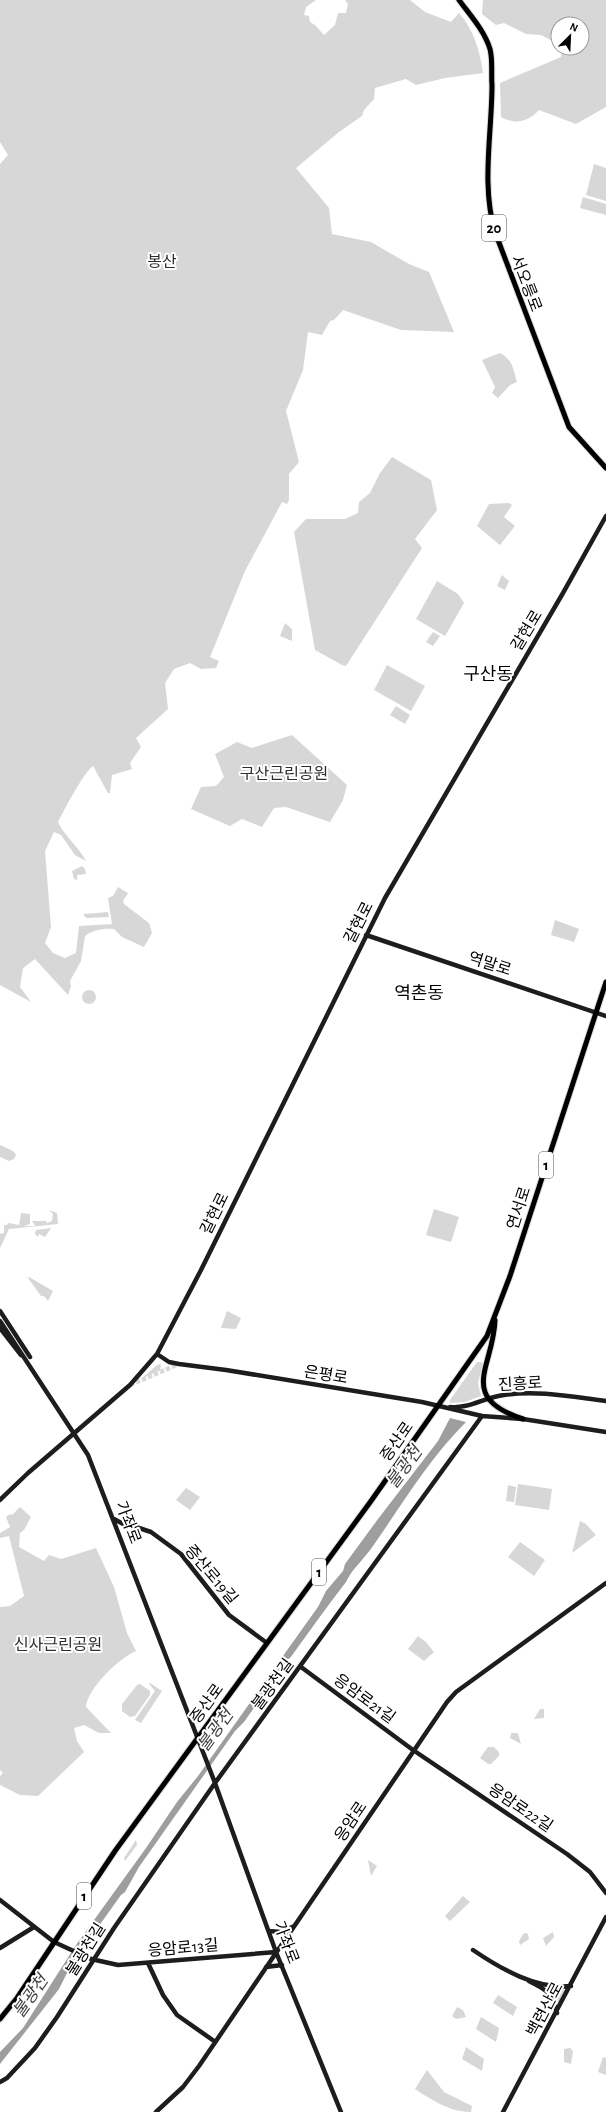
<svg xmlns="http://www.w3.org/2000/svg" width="606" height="2112" font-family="'Alegreya Sans','Noto Sans KR',sans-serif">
<rect width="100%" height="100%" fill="#fff"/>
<path fill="#d7d7d7" d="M0,0H316L306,7L304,15L309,16L310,22L315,25L324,35L335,25L338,13H346L348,4L345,0H410L425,12L451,22L459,13C474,30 480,51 483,73L445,78L416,85L406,79L375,88L374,99L364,110L362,116L339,132L296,168L329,208L332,234L371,242L409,264L429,272L454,332L401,330L343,310L334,320L330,321L322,335L308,332L303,370L286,411L299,462L289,474V500L287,504L282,502L245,571L210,657L219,661L216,668L201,669L190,663L174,669L165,683L168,709L136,738L141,747L130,763L132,769L112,775L110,793H108L93,766C84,772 64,810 58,822C65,837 79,847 86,861L75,855L61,835L54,832L45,851L51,927L45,943L53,953L65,958L76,953L79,926L112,924L108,898L113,896L118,887L128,893L123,901L124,904L149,923L152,933L144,947L122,937L114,929C105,928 92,930 85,936L81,961L70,981L71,986L68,995L35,959L23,968L20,987L31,1002L0,985V164L8,155L0,142Z
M483,0H606V107L576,124L539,110C528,122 515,125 501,117L500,83L561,57L562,48H582V24H558V44L541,35L526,34L504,23L496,25L482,14Z
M594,164L606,168V201L586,195Z
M583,197L606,204V215L580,208Z
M500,353C513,360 513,369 517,382L510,385L498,398L492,393L495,387L482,360Z
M392,457L431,480L437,510L415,539L422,548L346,666L342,665L315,650L294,532L306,519H345L358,513L359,502L370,493L380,473Z
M509,503L512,505L504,517L515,526L500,545L477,526L489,504Z
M502,575L509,581L505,590L497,586Z
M437,581L458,594L464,603L445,636L416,619Z
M285,623L292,629V641L280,636Z
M433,632L440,636L433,646L426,642Z
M387,665L425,686L411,711L374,690Z
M396,706L410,715L405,724L390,715Z
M292,735L347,785L343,800L330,822L286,807L274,808L262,827L242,819L230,826L191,809L201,787L216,786L224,777L215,754L237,742L252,748Z
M82,866L85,869L86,874L77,875V880L74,879L72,871Z
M108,912L109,917L87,918L84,916V914Z
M555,920L579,929L574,942L551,935Z
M82 997a7 7 0 1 1 14 0a7 7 0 1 1-14 0Z
M0,1145L13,1151L16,1155L14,1159L9,1161L0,1157Z
M434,1209L459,1217L451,1242L426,1235Z
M49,1210L57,1213L58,1224L9,1229L0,1248V1234L4,1233V1225H7L8,1223L19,1225L21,1213L30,1214V1224L24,1226H35L32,1221H46L47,1223L52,1221L53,1214Z
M51,1228L45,1237L39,1234L38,1237L35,1234L36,1230Z
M29,1277L53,1291L48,1301L44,1296H41L28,1278Z
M227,1311L241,1318L236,1329L221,1328Z
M477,1362H482L483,1364L478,1383L481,1396L465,1402L450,1403V1400Z
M161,1364L160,1370L141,1379L157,1365Z
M518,1484L552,1489L549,1510L515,1505Z
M508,1485L516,1487L514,1502L506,1501Z
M186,1488L200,1497L190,1510L176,1500Z
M20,1507L31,1517L24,1530L20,1533L19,1547L44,1561L49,1555L61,1559L96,1548L114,1587L127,1633L136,1651C119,1658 87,1689 86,1707L111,1733H99L84,1725L74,1728L77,1741L84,1752L38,1796L20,1795L0,1785V1776L3,1773L0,1770V1607L10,1606L24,1596L9,1536L0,1538V1533L10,1527L6,1517L10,1514L12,1515Z
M580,1521L586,1524L596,1535L572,1553Z
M520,1542L545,1560L534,1576L508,1557Z
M418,1636L426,1642L434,1652L424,1661L408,1649Z
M150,1683L162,1691L141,1723L135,1720L155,1691L149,1684Z
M140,1684L150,1691V1695L135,1716L130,1717L122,1711V1704L137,1685Z
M540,1709H544V1718L534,1719Z
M511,1733H518L521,1744L510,1738Z
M488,1747H494L499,1752V1756L491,1764H488L480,1758Z
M136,1840L137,1845L125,1861L124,1858Z
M368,1860L377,1866L371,1876Z
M463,1896L470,1902L450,1921L445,1916Z
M553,1932L554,1937L546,1946L543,1938Z
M524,1933L528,1934L529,1939L520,1945L519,1941Z
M544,1985L565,1990L558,2004L555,1994Z
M498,1995L517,2007L513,2016L493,2003Z
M457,2007L463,2010L466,2017L456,2019L452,2016Z
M481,2017L499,2028L496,2042L476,2029Z
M466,2047L484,2059L482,2071L462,2059Z
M570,2048L573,2051L571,2064L564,2062V2049Z
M603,2057L606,2058V2075L598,2072Z
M427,2070L444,2092L472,2106L471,2112C450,2112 432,2100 415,2089Z"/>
<path fill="#9e9e9e" d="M450,1418L466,1422C429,1459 403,1503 373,1546C365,1558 352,1569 346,1582L298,1645L244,1722L235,1731L139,1867L125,1892L121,1895L71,1965L59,1989L0,2064V2052L23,2028L76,1945L146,1848L177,1802L198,1776L318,1607L326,1591L343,1571L345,1564L378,1519L438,1441Z"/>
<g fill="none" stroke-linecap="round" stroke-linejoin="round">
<path stroke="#9e9e9e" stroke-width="7" d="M288,1655L332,1594"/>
<path stroke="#d9d9d9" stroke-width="4.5" stroke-dasharray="4.5 2" stroke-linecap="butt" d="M130,1385L179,1364"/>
<g stroke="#dbdbdb" stroke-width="7">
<path id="primary" d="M459,0C470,15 484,30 490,49C493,60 491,74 492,85C492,133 481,185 495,232L569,427L606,468
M495,1320C494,1366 456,1397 523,1419
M0,2019L17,1998L115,1851L371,1501L487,1336L510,1276L606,982"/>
</g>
<path stroke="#1d1d1d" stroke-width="4.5" d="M366,935L606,1016
M0,1311L30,1357
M0,1321L88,1455L215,1783L276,1952L341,2112
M0,1328L21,1355
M157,1354L169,1362L179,1364L226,1370L422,1402L482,1416L523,1419L606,1432
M450,1407C469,1409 485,1397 504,1395C538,1390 573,1397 606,1401
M0,1500L28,1473L130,1385L157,1354L201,1270L385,898L563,593L606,516
M114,1519L125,1525L136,1527L151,1532L181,1554L229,1615L267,1643
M301,1667L413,1750L567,1854L590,1872L606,1893
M0,1900L54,1942L91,1959L118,1965L276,1952
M269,1931L281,1932L292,1927
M0,1948L34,1927
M473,1950C501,1969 537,1990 571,1986
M148,1963L163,1995L177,2015L214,2041
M266,1967L282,1965
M529,1981C549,1992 550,1990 557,2013
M0,2082L7,2078L35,2048L57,2017L114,1928L215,1783L482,1416
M156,2112L183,2087L199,2066L447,1702L456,1692L606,1583
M503,2112L606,1917"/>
<use href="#primary" stroke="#000" stroke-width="5"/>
</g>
<g text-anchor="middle" stroke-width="4" stroke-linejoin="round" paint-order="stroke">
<g fill="#fff" stroke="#4c4c4c" stroke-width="1">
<rect x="482" y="215" width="24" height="26" rx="3"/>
<rect x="539" y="1152" width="14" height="26" rx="3"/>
<rect x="312" y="1559" width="14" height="26" rx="3"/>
<rect x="77" y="1883" width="14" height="26" rx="3"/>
</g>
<g font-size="15" font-weight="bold" fill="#000">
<text x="494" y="233">20</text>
<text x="546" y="1170">1</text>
<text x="319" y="1577">1</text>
<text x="84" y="1901">1</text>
</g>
<g font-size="16" fill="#2e2e2e" stroke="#fff">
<text x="162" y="267">봉산</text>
<text x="284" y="779">구산근린공원</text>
<text x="58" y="1650">신사근린공원</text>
</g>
<g font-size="16" fill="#000" stroke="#fff">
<text transform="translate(527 283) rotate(69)" y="6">서오릉로</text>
<text transform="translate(526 630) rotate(-59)" y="6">갈현로</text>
<text transform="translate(358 922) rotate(-63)" y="6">갈현로</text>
<text transform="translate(490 963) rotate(18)" y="6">역말로</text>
<text transform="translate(518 1208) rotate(-72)" y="6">연서로</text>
<text transform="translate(214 1213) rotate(-64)" y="6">갈현로</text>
<text transform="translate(326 1374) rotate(9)" y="6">은평로</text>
<text transform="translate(520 1383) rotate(-3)" y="6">진흥로</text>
<text transform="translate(396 1441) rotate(-55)" y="6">증산로</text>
<text transform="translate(129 1522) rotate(69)" y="6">가좌로</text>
<text transform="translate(212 1574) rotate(50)" y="6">증산로19길</text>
<text transform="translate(272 1684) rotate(-54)" y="6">불광천길</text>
<text transform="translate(365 1698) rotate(36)" y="6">응암로21길</text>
<text transform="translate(206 1703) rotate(-54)" y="6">증산로</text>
<text transform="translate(521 1807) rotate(34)" y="6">응암로22길</text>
<text transform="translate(350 1821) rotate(-56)" y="6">응암로</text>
<text transform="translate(287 1942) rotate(69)" y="6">가좌로</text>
<text transform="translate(183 1947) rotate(-5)" y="6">응암로13길</text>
<text transform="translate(85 1949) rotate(-58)" y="6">불광천길</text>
<text transform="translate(544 2009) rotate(-62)" y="6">백련산로</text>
</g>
<g font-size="17" font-style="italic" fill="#3f3f3f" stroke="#fff">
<text transform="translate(404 1467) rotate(-54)" y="6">불광천</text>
<text transform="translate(215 1730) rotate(-54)" y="6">불광천</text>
<text transform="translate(30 1996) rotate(-55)" y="6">불광천</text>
</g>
<g font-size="18" fill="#000" stroke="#fff">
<text x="488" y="680">구산동</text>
<text x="419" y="999">역촌동</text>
</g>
</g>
<g transform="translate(570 36) rotate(24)"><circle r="19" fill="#ffffff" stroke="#999999"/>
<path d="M0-3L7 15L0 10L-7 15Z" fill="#000000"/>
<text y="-6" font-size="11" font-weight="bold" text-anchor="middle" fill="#000000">N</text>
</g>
</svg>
